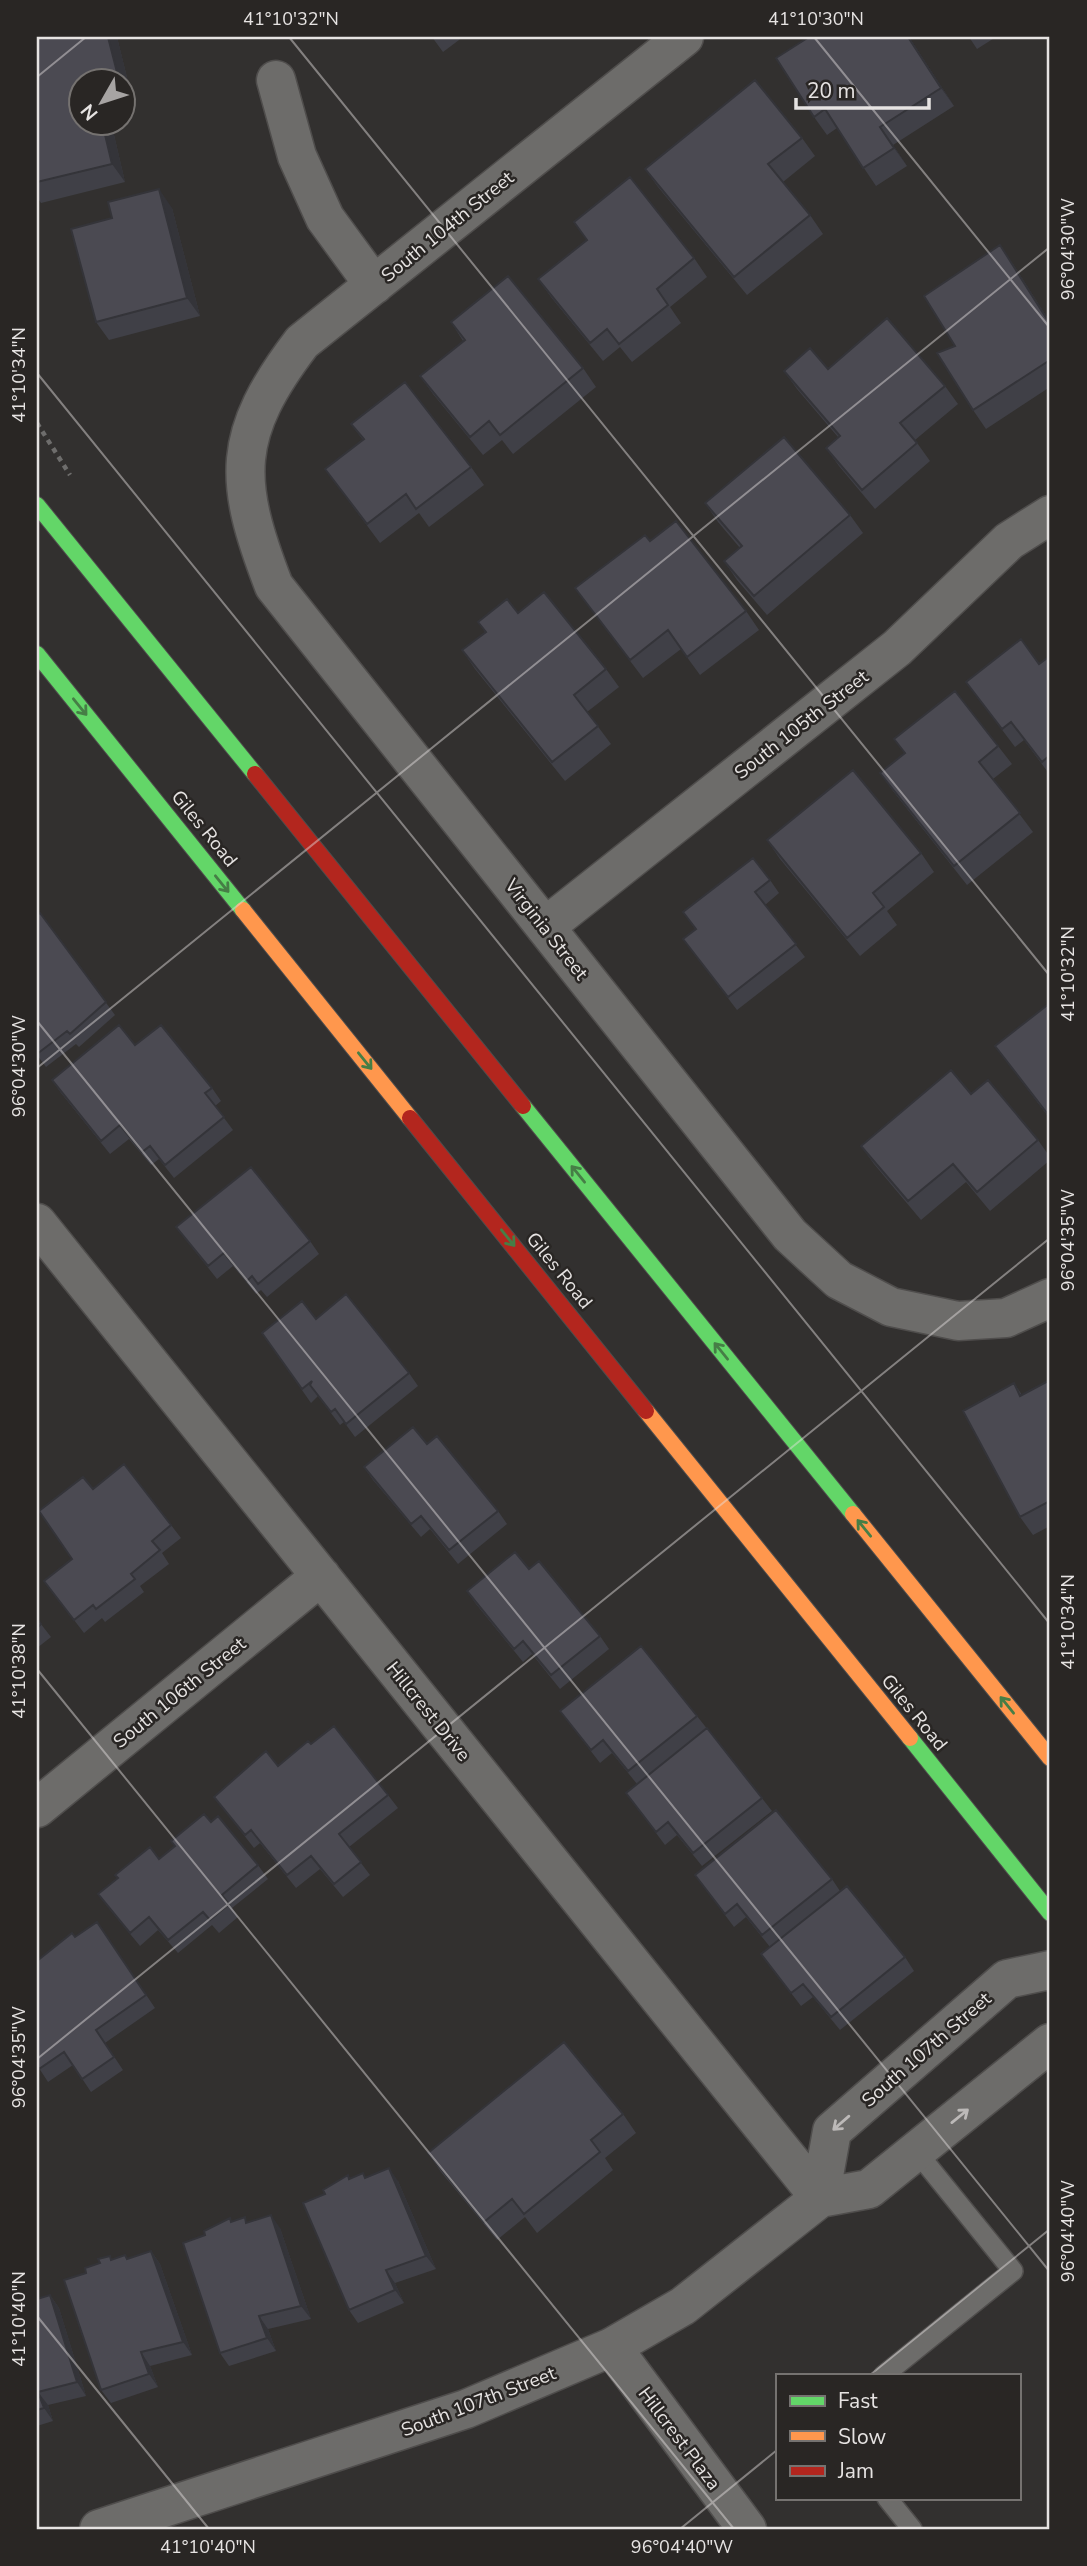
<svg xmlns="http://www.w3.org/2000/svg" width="1087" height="2566" font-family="'Nunito Sans',sans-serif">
<rect width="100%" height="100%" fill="#32302f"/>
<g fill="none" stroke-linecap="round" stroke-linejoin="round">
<g stroke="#4f4d4c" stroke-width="22">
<path id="lane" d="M884,2375L1013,2271L916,2151
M887,2498L912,2529"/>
</g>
<g stroke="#4f4d4c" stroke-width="41">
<path id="street" d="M684,37L302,342C231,435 233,480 274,586L790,1235L839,1280L891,1307L958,1321L1006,1318L1050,1298
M276,80L297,156L325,218L374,285
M545,927L897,648L1009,541L1050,515
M37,1223L820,2198
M37,1808L321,1576
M820,2198L832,2131L1007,1979L1050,1970
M612,2347L747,2529
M99,2529L466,2409L612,2347L683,2306L820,2198L869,2189L1050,2043"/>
</g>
<g stroke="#4f4d4c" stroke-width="18">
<path id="fast" d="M37,505L255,774
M37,654L243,910
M523,1106L853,1514
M910,1738L1050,1913"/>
</g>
<g stroke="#4f4d4c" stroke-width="18">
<path id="slow" d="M243,910L410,1118
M646,1411L910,1738
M853,1514L1050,1758"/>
</g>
<g stroke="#4f4d4c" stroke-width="18">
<path id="jam" d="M255,774L523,1106
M410,1118L646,1411"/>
</g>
<path stroke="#6e6d6c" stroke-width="4.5" stroke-dasharray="5 5" stroke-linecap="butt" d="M37,423L70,475"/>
<use href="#lane" stroke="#6d6c6a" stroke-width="19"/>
<use href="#street" stroke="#6d6c6a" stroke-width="38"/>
<use href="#fast" stroke="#63d668" stroke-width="16"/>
<use href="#slow" stroke="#ff974d" stroke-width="16"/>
<use href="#jam" stroke="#b3261e" stroke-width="16"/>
</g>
<path fill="#404047" d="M37,37H117L134,106L122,108V80H80L111,122L125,182L41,203L37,197Z
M432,37H463L443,52Z
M909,37L954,106L893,145L907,166L876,186L837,128L827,135L814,117Z
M969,37H996L977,49Z
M802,138L815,156L783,182L810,215L823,234L747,295L658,187L645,169Z
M172,208L200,316L109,340L96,322Z
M574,222L694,258L707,277L670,307L681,323L632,362L620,347L603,361L551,297L538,279L587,240Z
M1013,264L1050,322V387L986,429L973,410L955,346Z
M451,322L583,368L596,387L513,454L502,440L483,455L433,394L420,376L463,341Z
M828,369L945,386L958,404L915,440L930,461L875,509L839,466L826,448L838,437L797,389L784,371Z
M351,424L471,467L484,485L429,527L419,513L380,543L325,469L363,440Z
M705,503L850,515L863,533L767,615L737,580L724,561L740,548L718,522Z
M650,541L746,611L759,630L700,675L681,649L643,678L575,588Z
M518,613L606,669L619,687L587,712L611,744L565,781L475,669L462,650L485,632L478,622Z
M1050,656V775L1024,740L1015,747L966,682L1039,664Z
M998,746L1012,764L993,779L1033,832L967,885L893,791L880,773Z
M767,840L921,853L934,872L887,911L897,925L860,956L780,859Z
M770,880L779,893L765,905L805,957L737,1010L683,939L695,929L683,912Z
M40,913L115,1015L79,1047L76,1044L46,1067L37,1055V915Z
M1050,1003V1119L995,1046Z
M135,1045L212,1088L221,1101L215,1106L233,1130L174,1178L159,1159L151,1165L129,1139L110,1154L61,1093L52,1080Z
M971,1094L1038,1140L1050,1157V1160L990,1211L966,1182L921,1220L874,1164L861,1146Z
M176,1227L310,1241L319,1254L267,1297L261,1290L256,1294L233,1266L217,1279Z
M316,1319L409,1373L418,1386L355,1437L344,1422L340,1425L318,1396L311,1403L262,1333Z
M1050,1380V1526L1033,1535L1020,1517L1014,1383L1022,1395Z
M427,1444L498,1511L507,1524L458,1564L430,1529L421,1537L373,1480L364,1467Z
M93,1489L171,1525L181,1538L162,1553L169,1564L140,1586L144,1592L105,1622L102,1618L84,1633L44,1581L72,1559Z
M529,1569L600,1636L609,1649L560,1689L532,1654L523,1662L476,1604L467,1591Z
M37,1619L51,1637L37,1648Z
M560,1711L697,1716L772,1811L702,1866L677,1835L665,1845L626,1793L637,1784L612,1753L600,1763Z
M311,1744L388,1795L398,1808L349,1847L370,1875L343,1897L320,1869L296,1888L260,1843L254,1848L214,1797L278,1766Z
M211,1822L258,1865L268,1879L232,1908L238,1917L219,1933L212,1925L178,1953L158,1930L140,1946L108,1907L98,1894L159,1859Z
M695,1875L832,1879L840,1891L905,1957L914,1971L840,2030L813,1997L801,2006L761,1954L770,1947L746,1917L734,1927Z
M97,1922L155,2008L105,2043L123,2070L91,2092L73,2065L48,2082L37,2065L75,1937Z
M623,2114L636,2133L605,2158L613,2170L537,2233L525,2217L497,2240L441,2172L428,2153Z
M348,2175L350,2178H366L398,2181L436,2269L395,2283L404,2303L358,2323L349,2310L325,2194Z
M230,2218L232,2222H248L280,2228L311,2319L268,2329L276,2351L229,2366L220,2353Z
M151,2251L160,2264L192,2355L150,2366L158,2387L111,2403L101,2390L86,2273L112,2259H128Z
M50,2295L59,2308L86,2396L48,2405L53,2421L37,2426V2299Z"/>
<path fill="#343439" d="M108,37H117L134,106L122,90V80H119Z
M908,37H909L954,106L941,88Z
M102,122H111L125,182L112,164Z
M880,127L893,145L907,166L894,148Z
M159,189L172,208L200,316L187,298Z
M1000,245L1050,322V324Z
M389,2168L398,2181L436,2269L426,2256Z
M271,2215L280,2228L311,2319L301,2306Z
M151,2251L160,2264L192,2355L183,2342Z
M386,2270L395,2283L404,2303L395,2290Z
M50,2295L59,2308L86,2396L77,2382Z
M259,2316L268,2329L276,2351L267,2338Z
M141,2352L150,2366L158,2387L149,2374Z
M38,2392L48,2405L53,2421L44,2408Z"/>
<path fill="#4b4a52" stroke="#343439" stroke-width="2" d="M37,37H108L119,80H80V122H102L112,164L37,182Z
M809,37H908L941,88L880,127L894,148L863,168L825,109L814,117L776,58Z
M755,80L802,138L768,164L810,215L734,277L645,169Z
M630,177L694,258L657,289L668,305L619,344L607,329L590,343L538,279L587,240L574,222Z
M159,189L187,298L96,322L71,229L112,218L108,202Z
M1000,245L1050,324V360L973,410L937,353L955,346L924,296Z
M508,276L583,368L500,435L489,421L470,437L420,376L465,340L451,322Z
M887,318L945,386L900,423L917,443L862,490L826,448L840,436L784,371L810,348L828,369Z
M405,382L471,467L416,509L406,494L367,524L325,469L364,439L351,424Z
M784,437L850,515L754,596L724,561L742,546L705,503Z
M676,521L746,611L687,657L668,630L630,660L575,588L645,535L650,541Z
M544,592L606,669L574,695L598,726L552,762L462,650L486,632L478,622L507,599L518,613Z
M1021,639L1039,664L1050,656V755L1042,762L1011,722L1002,729L966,682Z
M955,691L998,746L979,762L1020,813L954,866L880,773L905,753L894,739Z
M853,770L921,853L873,893L884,907L847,938L767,840Z
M753,858L770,880L755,892L796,944L728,997L683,939L696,929L683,912Z
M40,913L106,1002L70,1034L67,1031L37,1054V915Z
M1050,1003V1117L995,1046Z
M119,1025L135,1045L161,1025L212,1088L205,1093L224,1117L165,1165L150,1146L142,1152L120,1125L101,1141L52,1080Z
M951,1070L971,1094L988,1080L1038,1140L977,1192L953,1164L908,1201L861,1146Z
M251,1167L310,1241L258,1284L252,1276L247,1281L224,1253L208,1266L176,1227Z
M346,1294L409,1373L346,1424L335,1409L331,1412L310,1385L312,1381L302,1389L262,1333L302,1301L316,1319Z
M1050,1380V1501L1020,1517L963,1411L1014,1383L1020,1396Z
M413,1427L427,1444L437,1436L498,1511L449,1550L421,1516L411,1524L364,1467Z
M124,1464L171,1525L152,1541L160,1550L131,1574L135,1579L96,1609L93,1605L74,1620L44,1581L72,1559L39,1511L83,1477L93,1489Z
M515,1552L529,1569L539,1561L600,1636L551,1675L523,1641L514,1649L467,1591Z
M37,1619L41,1624L37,1628Z
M641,1646L697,1716L628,1771L603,1740L591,1750L560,1711Z
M334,1726L388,1795L339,1834L361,1862L334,1884L311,1856L287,1875L251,1830L245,1835L214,1797L266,1751L278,1766L308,1741L311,1744Z
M707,1728L762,1798L693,1853L668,1822L656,1832L626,1793Z
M776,1810L832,1879L762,1935L737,1904L725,1914L695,1875Z
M204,1814L211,1822L218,1816L258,1865L222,1895L229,1904L210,1920L203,1912L168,1940L149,1917L130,1933L98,1894L118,1878L115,1875L150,1847L159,1859L175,1846L171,1841Z
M847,1886L905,1957L831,2017L803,1984L791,1993L761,1954Z
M97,1922L146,1995L96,2030L114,2057L82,2079L64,2052L39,2069L37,2065V1961L72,1933L75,1937Z
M564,2042L623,2114L591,2140L600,2152L524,2214L512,2199L484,2222L428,2153Z
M389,2168L426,2256L386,2270L395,2290L349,2310L303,2203L325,2194L323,2190L348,2175L349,2179L363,2173L365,2178Z
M271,2215L301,2306L259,2316L267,2338L220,2353L183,2243L205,2235L204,2231L230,2218L231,2222L245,2217L246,2223Z
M151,2251L183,2342L141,2352L149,2374L101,2390L64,2280L86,2273L85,2268L100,2263L98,2259L110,2256L111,2260L125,2255L127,2259Z
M50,2295L77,2382L38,2392L44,2408L37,2410V2299Z"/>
<defs><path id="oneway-shaft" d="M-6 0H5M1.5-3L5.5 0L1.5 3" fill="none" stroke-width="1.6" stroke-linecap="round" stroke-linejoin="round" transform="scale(1.75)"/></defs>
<g stroke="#467e46">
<use href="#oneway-shaft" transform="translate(80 707) rotate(51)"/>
<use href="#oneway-shaft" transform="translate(222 884) rotate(51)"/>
<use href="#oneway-shaft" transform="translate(365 1061) rotate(51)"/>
<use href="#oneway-shaft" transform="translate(578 1174) rotate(-129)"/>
<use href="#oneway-shaft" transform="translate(508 1238) rotate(51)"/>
<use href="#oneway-shaft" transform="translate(721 1351) rotate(-129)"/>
<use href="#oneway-shaft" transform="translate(864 1528) rotate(-129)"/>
<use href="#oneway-shaft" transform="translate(1007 1705) rotate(-129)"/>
</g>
<g stroke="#bcb9b8">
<use href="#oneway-shaft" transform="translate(960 2116) rotate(-39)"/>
<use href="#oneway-shaft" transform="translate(841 2123) rotate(139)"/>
</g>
<path fill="none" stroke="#e6e3e2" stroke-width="2" stroke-opacity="0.45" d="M289,37L1050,976M814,37L1050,328M37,77L86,37M37,373L1050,1624M37,1021L1050,2272M37,1068L1050,247M37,1669L734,2529M37,2059L1050,1238M37,2316L209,2529M870,2375L1050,2229M680,2529L777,2450"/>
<g text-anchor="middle" stroke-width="5" stroke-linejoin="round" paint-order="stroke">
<g font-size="19" fill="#e6e3e2" stroke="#292624">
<text transform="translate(447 226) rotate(-39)" y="7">South 104th Street</text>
<text transform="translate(801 724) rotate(-38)" y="7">South 105th Street</text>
<text transform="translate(205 828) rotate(51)" y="7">Giles Road</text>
<text transform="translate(547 929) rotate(52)" y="7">Virginia Street</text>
<text transform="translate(560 1270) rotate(51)" y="7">Giles Road</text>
<text transform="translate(179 1692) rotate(-39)" y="7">South 106th Street</text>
<text transform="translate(429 1711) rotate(51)" y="7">Hillcrest Drive</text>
<text transform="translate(915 1712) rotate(51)" y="7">Giles Road</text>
<text transform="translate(926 2049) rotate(-41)" y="7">South 107th Street</text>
<text transform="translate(478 2401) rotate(-21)" y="7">South 107th Street</text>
<text transform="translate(680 2438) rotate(53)" y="7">Hillcrest Plaza</text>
</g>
</g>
<rect width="1087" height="2566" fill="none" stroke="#292624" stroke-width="77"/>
<rect x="776" y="2374" width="245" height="126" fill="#292624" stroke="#757270" stroke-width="2"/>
<rect x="790" y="2396" width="35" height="10" fill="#63d668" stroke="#757270" stroke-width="2"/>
<text x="838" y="2408" font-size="21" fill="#e6e3e2">Fast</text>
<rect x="790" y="2431" width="35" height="10" fill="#ff974d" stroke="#757270" stroke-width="2"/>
<text x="838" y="2444" font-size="21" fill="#e6e3e2">Slow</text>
<rect x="790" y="2466" width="35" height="10" fill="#b3261e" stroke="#757270" stroke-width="2"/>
<text x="838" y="2478" font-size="21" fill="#e6e3e2">Jam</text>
<g transform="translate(102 102) rotate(231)"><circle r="33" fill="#292624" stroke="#757270" stroke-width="2"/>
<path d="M0-5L12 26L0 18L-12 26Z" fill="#a7a4a3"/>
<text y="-10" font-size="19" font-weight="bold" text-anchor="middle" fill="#e6e3e2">N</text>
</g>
<path d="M796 98v10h133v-10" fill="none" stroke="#e6e3e2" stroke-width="3.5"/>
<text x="807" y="98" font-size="21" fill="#e6e3e2" stroke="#292624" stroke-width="5" paint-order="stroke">20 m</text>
<rect x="38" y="38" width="1010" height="2490" fill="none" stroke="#e6e3e2" stroke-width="2.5"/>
<g font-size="18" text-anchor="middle" fill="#e6e3e2">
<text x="291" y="25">41°10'32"N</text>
<text x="816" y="25">41°10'30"N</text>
<text transform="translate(1068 249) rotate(-90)" y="6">96°04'30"W</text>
<text transform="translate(19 375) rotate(-90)" y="6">41°10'34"N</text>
<text transform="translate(1068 974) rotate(-90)" y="6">41°10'32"N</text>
<text transform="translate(19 1066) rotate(-90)" y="6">96°04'30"W</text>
<text transform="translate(1068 1240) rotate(-90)" y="6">96°04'35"W</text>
<text transform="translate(1068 1622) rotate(-90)" y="6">41°10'34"N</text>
<text transform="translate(19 1671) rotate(-90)" y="6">41°10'38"N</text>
<text transform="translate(19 2057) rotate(-90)" y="6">96°04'35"W</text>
<text transform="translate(1068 2231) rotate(-90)" y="6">96°04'40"W</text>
<text transform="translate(19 2319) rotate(-90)" y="6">41°10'40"N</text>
<text x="208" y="2553">41°10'40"N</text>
<text x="682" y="2553">96°04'40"W</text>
</g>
</svg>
